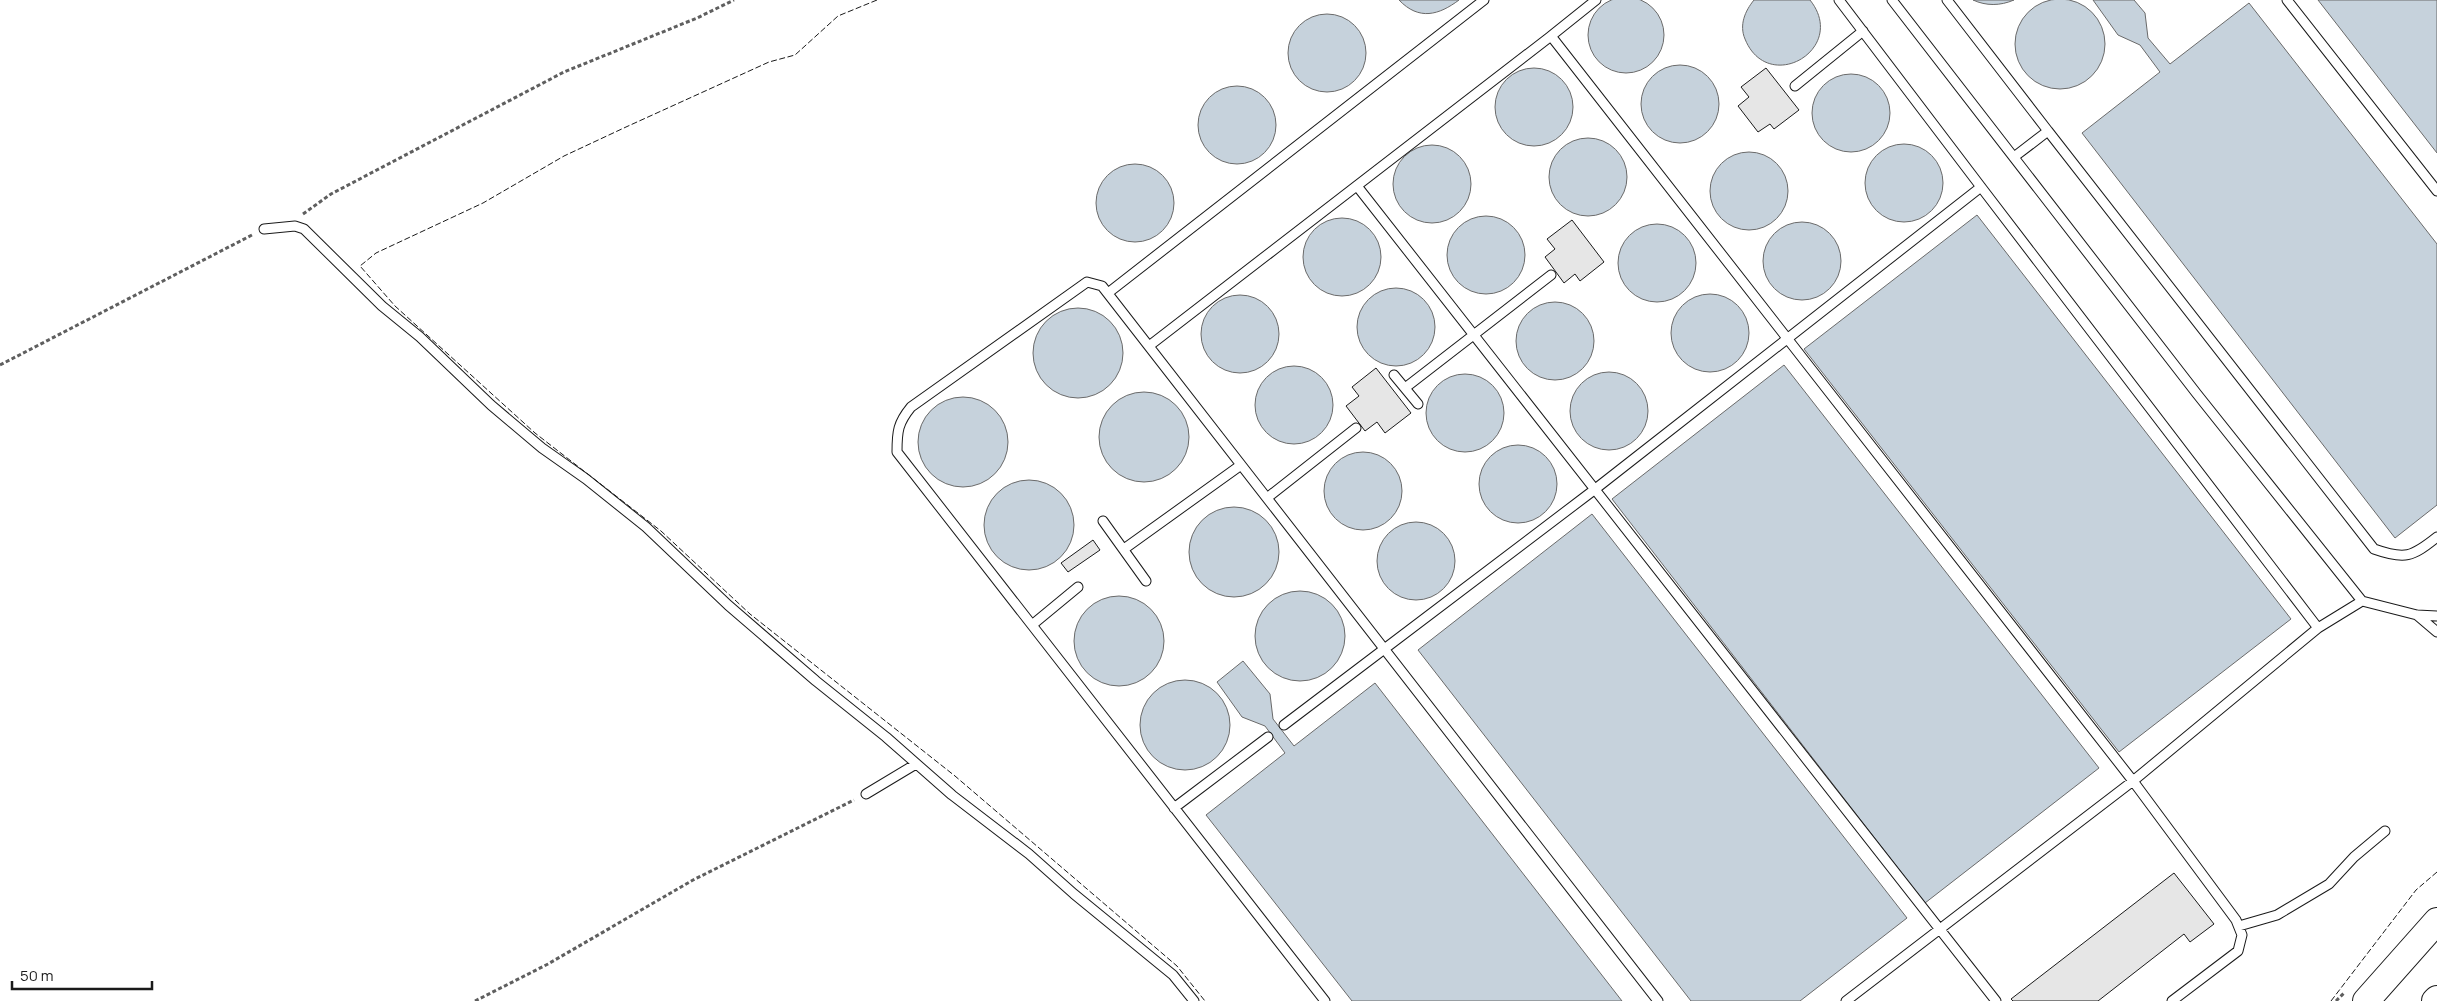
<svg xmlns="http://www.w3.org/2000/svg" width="2437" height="1001" font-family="Manrope,sans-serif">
<rect width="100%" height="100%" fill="#fff"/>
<path fill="#c6d2dc" stroke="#6a6a6a" d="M1588 35a38 38 0 1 1 76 0a38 38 0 1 1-76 0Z
M2015 44a45 45 0 1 1 90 0a45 45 0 1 1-90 0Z
M1399,0H1459C1439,15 1419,21 1399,0Z
M1754,0H1810C1849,49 1768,96 1745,39C1739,25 1745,11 1754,0Z
M1973,0H2014C2000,6 1986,6 1973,0Z
M2093,0H2134L2145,13L2148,38L2170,64L2249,3L2437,244V505L2395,538L2082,133L2160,72L2140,45L2118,35Z
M2318,0H2437V153Z
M1288 53a39 39 0 1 1 78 0a39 39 0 1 1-78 0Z
M1641 104a39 39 0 1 1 78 0a39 39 0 1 1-78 0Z
M1495 107a39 39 0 1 1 78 0a39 39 0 1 1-78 0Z
M1812 113a39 39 0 1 1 78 0a39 39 0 1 1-78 0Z
M1198 125a39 39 0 1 1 78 0a39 39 0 1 1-78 0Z
M1549 177a39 39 0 1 1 78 0a39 39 0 1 1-78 0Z
M1865 183a39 39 0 1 1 78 0a39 39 0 1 1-78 0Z
M1393 184a39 39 0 1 1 78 0a39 39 0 1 1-78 0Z
M1710 191a39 39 0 1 1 78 0a39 39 0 1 1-78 0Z
M1096 203a39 39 0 1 1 78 0a39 39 0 1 1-78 0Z
M1977,215L2291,619L2119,752L1804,349Z
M1447 255a39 39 0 1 1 78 0a39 39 0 1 1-78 0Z
M1303 257a39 39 0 1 1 78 0a39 39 0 1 1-78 0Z
M1763 261a39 39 0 1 1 78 0a39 39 0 1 1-78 0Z
M1618 263a39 39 0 1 1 78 0a39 39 0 1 1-78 0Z
M1357 327a39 39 0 1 1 78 0a39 39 0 1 1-78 0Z
M1671 333a39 39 0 1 1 78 0a39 39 0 1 1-78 0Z
M1201 334a39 39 0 1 1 78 0a39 39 0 1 1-78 0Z
M1516 341a39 39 0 1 1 78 0a39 39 0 1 1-78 0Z
M1033 353a45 45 0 1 1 90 0a45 45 0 1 1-90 0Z
M1784,365L2099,768L1925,903L1612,499Z
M1255 405a39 39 0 1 1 78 0a39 39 0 1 1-78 0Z
M1570 411a39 39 0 1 1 78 0a39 39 0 1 1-78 0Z
M1426 413a39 39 0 1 1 78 0a39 39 0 1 1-78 0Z
M1099 437a45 45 0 1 1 90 0a45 45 0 1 1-90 0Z
M918 442a45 45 0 1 1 90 0a45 45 0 1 1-90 0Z
M1479 484a39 39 0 1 1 78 0a39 39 0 1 1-78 0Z
M1324 491a39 39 0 1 1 78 0a39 39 0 1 1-78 0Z
M984 525a45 45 0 1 1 90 0a45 45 0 1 1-90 0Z
M1189 552a45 45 0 1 1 90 0a45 45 0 1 1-90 0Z
M1592,514L1907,918L1800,1001H1691L1418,650Z
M1377 561a39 39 0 1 1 78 0a39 39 0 1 1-78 0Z
M1255 636a45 45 0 1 1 90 0a45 45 0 1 1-90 0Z
M1074 641a45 45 0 1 1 90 0a45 45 0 1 1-90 0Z
M1243,661L1270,694L1273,719L1294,746L1375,683L1622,1001H1352L1206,815L1285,753L1265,726L1242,717L1217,682Z
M1140 725a45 45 0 1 1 90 0a45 45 0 1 1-90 0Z"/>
<path fill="#e6e6e6" stroke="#1a1a1a" d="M1766,68L1799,110L1774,129L1770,124L1758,132L1738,106L1749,97L1741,87Z
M1572,220L1604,262L1580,281L1575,274L1564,283L1545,257L1555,249L1547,239Z
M1376,368L1411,413L1385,433L1377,422L1365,431L1346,406L1359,396L1352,387Z
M1093,540L1100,550L1068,572L1061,563Z
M2174,873L2214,924L2190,942L2184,934L2098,1001H2013L2011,999Z"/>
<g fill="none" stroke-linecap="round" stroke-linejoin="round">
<g stroke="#1a1a1a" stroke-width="11">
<path id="service" d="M1839,0L1981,187
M1892,0L2197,394L2362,601L2417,615L2437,616
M1947,0L2048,131
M2287,0L2437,191
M1551,36L1596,0
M1795,86L1863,31
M2014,157L2048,131L2374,549C2405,560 2412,557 2437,537
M1357,186L1996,1001
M264,229L295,226L304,229L382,306L420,337L491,405L542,448L586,479L646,527L728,605L816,681L886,737L952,795L1029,854L1074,894L1173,975L1194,1001
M1108,293L1484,0
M1149,346L1551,36L2133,781L2236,920L2242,935L2238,951L2172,1001
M1394,375L1418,404
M1405,388L1551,275
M1267,498L1356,428
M1103,521L1146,581
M1124,549L1241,465
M2417,615L2437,632
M1032,625L1078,587
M1284,725L1594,490L1981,187L2318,628
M866,794L916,764
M1174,808L1268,737
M2239,926L2277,915L2329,884L2354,857L2385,831
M1325,1001L897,452C897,431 898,423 911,407L1087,282L1102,286L1658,1001
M1846,1001L2133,781L2318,628L2362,601"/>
</g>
<g stroke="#1a1a1a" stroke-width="28">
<path id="primary" d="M2366,1001L2437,921
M2435,1001L2437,999"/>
</g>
<path stroke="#5f5f5f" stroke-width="3" stroke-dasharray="4 2.5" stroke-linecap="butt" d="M303,214L331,194L564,72L697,18L734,0
M0,365L252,235
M475,1001L548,964L693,880L854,800
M2336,1001L2345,992"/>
<use href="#service" stroke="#fff" stroke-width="9"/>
<use href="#primary" stroke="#fff" stroke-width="26"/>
<path stroke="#1a1a1a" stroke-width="1" stroke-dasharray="6 2.5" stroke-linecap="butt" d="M877,0L838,16L795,55L769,62L626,127L564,156L483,203L376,253L360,266L395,306L535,433L661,531L750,614L955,776L1177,966L1205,1001
M2331,1001L2416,890L2437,872"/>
</g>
<path d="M12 981v8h140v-8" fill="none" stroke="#1a1a1a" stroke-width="2.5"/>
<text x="20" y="981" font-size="15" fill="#1a1a1a" stroke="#ffffff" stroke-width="4" paint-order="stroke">50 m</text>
</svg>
